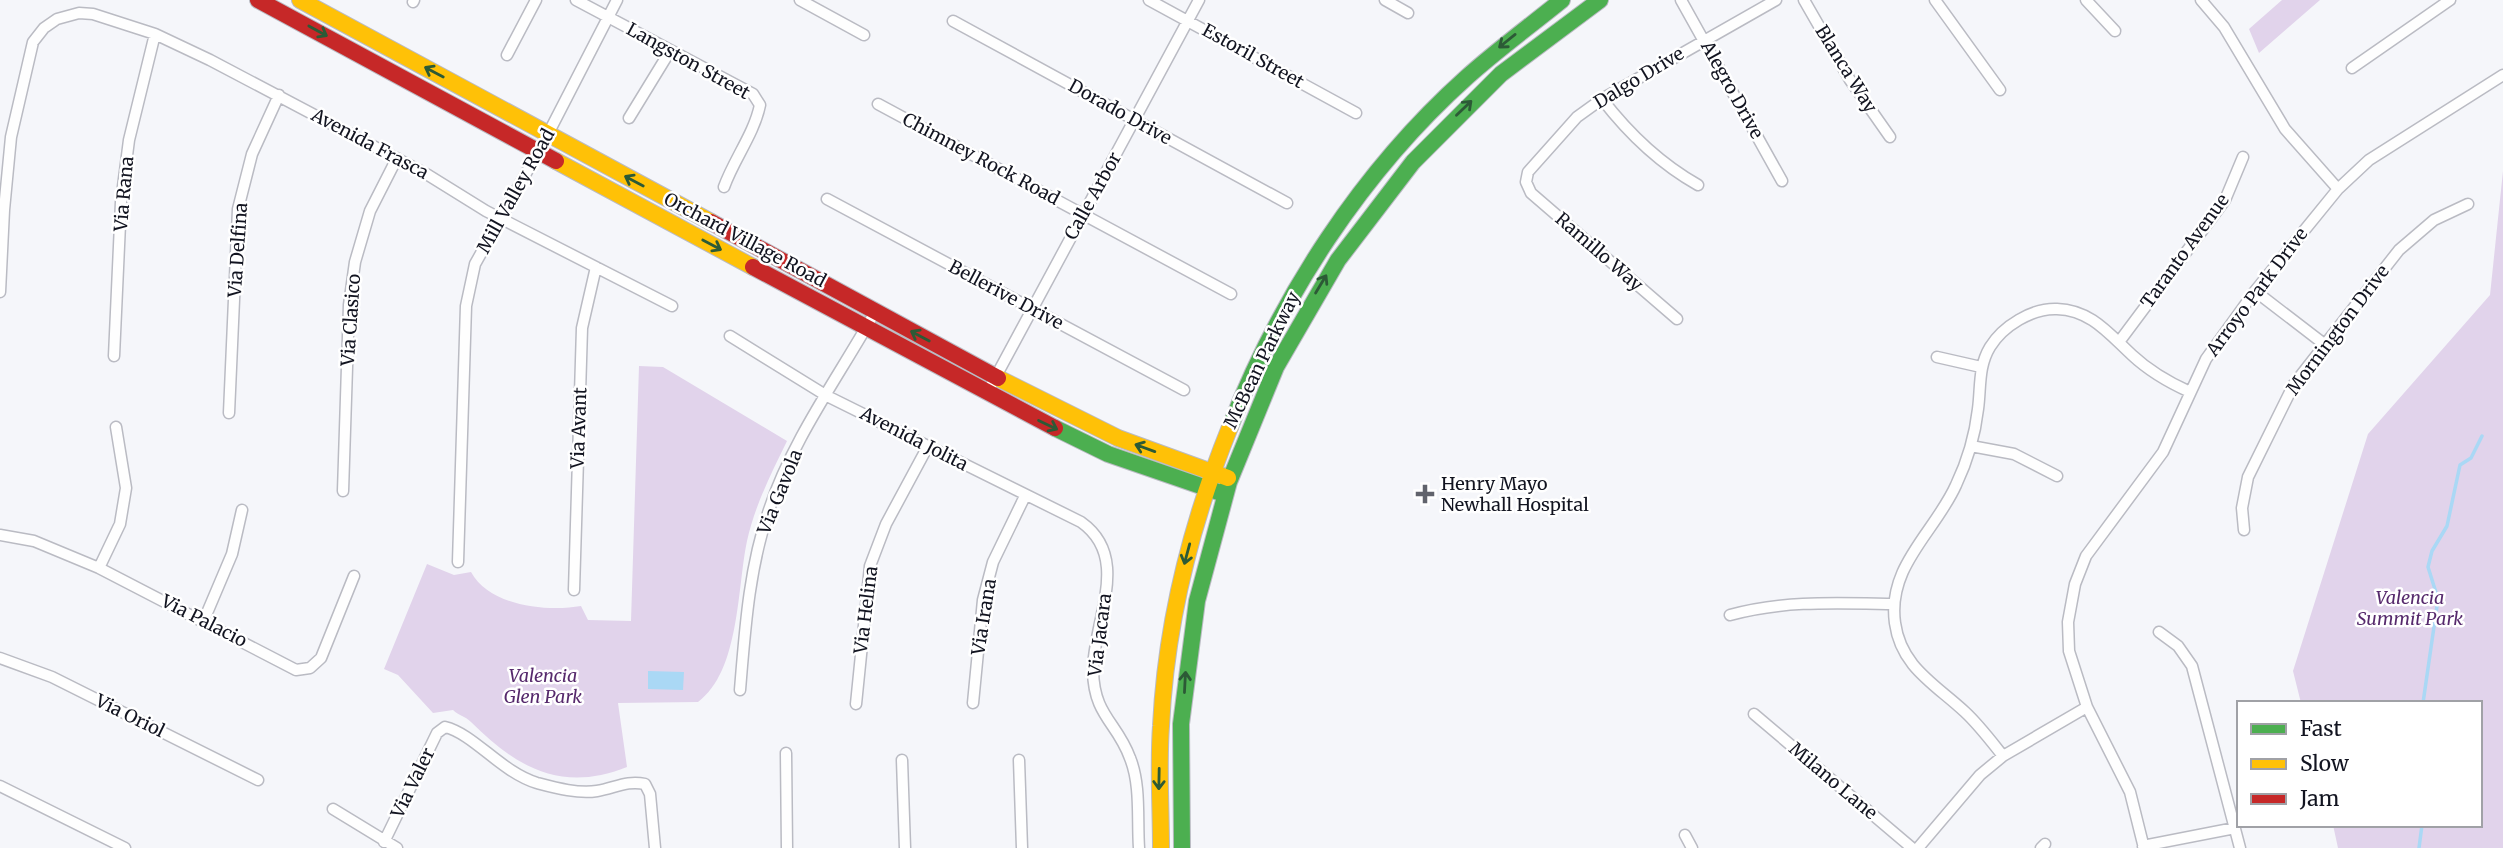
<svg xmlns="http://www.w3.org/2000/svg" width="2503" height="848" font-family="Merriweather,serif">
<rect width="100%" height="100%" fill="#f5f6fa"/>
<path fill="#e1d3eb" d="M2282,0H2320L2259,53L2249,29Z
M2503,171V848H2338L2333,825H2480V703H2301L2293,671L2368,434L2490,295Z
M639,366L663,367L787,441C771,474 755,505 747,541C737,588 740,671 698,702L618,703L627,767C562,793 517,768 471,722C465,716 458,715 453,710L433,713L398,675L384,669L427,564L454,575L471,572C489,606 547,612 581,606L588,620L631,621Z"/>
<path fill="#aad8f5" d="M648,671L684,672L683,690L648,689Z"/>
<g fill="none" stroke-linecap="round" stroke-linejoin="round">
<path stroke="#aad8f5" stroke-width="3.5" d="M2423,703L2438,599L2428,567L2432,551L2447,526L2460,465L2471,458L2482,436
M2419,848L2422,825"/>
<g stroke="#babbc3" stroke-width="13">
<path id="street" d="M576,0L753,94L760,105C754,134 734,159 724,187
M800,0L864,35
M1149,0L1356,113
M1385,0L1408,13
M1681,0L1782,181
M1804,0L1850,80L1890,137
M1935,0L2000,90
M2086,0L2115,31
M2201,0L2224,27L2285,129L2338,189
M413,2L414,0
M953,21L1287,203
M507,55L536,0
M2352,68L2450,0
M1602,99C1629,134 1659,163 1698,185
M878,104L1231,294
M629,118L670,51
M827,199L1184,390
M2255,291L2324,344
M0,292L4,210L11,137L33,42L44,28L57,19L79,13L93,14L155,34L210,60L428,175L486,211L672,306
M1677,319L1531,193L1526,182L1528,172L1577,117L1602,99L1776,0
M730,336L827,396L1081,522C1132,558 1093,620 1093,671C1094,716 1117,722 1130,758C1141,785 1137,819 1139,848
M2119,342L2225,200L2243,157
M114,356L121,202L129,140L155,34
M1937,357L1981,367
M987,393L1199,0
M229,413L238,209L252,154L279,95
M1971,446L2014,454L2057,476
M343,491L349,305L355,262L370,211L397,158
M2244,530L2242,508L2248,477L2294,384L2399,250L2434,220L2468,204
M0,535L34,541L99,568L296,670L310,668L321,658L354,576
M458,562L466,306L475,264L548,134L617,0
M99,568L120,524L126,488L116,427
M574,590L582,328L596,267
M1730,615C1784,600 1838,603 1894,604
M204,620L232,554L242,510
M2159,632L2178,646L2192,666L2240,848
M0,658L52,677L258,780
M740,690C745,629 749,568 769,510C792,440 839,376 875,312
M973,703L983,600L993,562L1025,496
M856,704L870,566L886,524L928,446
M1754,714L1912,848
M786,753L787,848
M2003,756C1991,741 1979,725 1965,712C1935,684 1901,667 1895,623C1887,566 1935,532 1956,485C1967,462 1975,435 1978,409C1981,387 1978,367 1990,347C2003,326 2032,308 2057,309C2091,310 2109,334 2132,355C2148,370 2170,383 2190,392
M902,760L905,848
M1019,760L1022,848
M0,786L125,848
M333,809L397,848
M1685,835L1692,848
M384,842L437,733L445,727C474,734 501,772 537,783C556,788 578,794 597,791C615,788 627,780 645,784L650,794L655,848
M2143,846L2235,828
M1918,848L1980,775L2003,756L2087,707
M2041,848L2045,844
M2144,848L2130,792L2087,707L2069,651L2068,622L2075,584L2086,556L2163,452L2206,359L2255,291L2338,189L2369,160L2503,75"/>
</g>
<g stroke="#babbc3" stroke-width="18">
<path id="fast" d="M1230,427C1281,296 1362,171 1467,77C1497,50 1530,26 1562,0
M1055,428L1108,454L1224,494
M1182,848L1181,724L1197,601L1229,482L1276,367L1338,260L1413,162L1501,74L1600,0"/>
</g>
<g stroke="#babbc3" stroke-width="18">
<path id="slow" d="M300,0L711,222
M556,161L753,267
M998,378L1118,438L1228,478
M1161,848C1161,807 1158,766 1161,726C1166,623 1192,521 1230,427"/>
</g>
<g stroke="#babbc3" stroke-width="18">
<path id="jam" d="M258,0L556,161
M711,222L998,378
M753,267L1055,428"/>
</g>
<use href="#street" stroke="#fefefe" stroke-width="10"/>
<use href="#fast" stroke="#4caf50" stroke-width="16"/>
<use href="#slow" stroke="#ffc107" stroke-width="16"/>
<use href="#jam" stroke="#c62828" stroke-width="16"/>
</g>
<defs><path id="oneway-shaft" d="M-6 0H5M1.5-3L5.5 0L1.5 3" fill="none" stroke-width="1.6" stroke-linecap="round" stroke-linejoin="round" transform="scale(1.75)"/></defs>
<g stroke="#2c5a36">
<use href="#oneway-shaft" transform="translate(318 31) rotate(29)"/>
<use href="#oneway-shaft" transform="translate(1507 41) rotate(141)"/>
<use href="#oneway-shaft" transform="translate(434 72) rotate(-152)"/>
<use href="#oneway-shaft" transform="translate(1464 108) rotate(-44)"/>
<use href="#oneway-shaft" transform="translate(634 181) rotate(-152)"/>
<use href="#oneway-shaft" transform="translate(712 245) rotate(28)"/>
<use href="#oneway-shaft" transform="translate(1321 284) rotate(-59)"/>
<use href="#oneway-shaft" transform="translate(920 336) rotate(-152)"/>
<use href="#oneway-shaft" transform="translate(1048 425) rotate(26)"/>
<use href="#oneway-shaft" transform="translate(1145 448) rotate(-160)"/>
<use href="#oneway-shaft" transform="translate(1187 554) rotate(105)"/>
<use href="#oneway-shaft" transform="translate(1185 682) rotate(-87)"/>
<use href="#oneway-shaft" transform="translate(1159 779) rotate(91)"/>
</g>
<path fill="#61636c" stroke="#fff" stroke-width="2.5" d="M1421.5 483.5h7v7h7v7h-7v7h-7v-7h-7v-7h7z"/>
<g text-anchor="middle" stroke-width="5" stroke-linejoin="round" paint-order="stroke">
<g font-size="18" fill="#121420" stroke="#fff">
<text transform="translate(1253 56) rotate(29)" y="6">Estoril Street</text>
<text transform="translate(688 61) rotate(29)" y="6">Langston Street</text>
<text transform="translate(1846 69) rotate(58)" y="6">Blanca Way</text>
<text transform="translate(1639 78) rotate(-31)" y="6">Dalgo Drive</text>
<text transform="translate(1732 90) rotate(61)" y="6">Alegro Drive</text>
<text transform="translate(1120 112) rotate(29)" y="6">Dorado Drive</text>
<text transform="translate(370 144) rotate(28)" y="6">Avenida Frasca</text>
<text transform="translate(981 159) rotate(28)" y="6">Chimney Rock Road</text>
<text transform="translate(516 191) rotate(-61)" y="6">Mill Valley Road</text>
<text transform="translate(124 194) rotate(-85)" y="6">Via Rana</text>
<text transform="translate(1093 196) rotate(-61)" y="6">Calle Arbor</text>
<text transform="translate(745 240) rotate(28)" y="6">Orchard Village Road</text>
<text transform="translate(238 250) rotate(-86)" y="6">Via Delfina</text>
<text transform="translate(2185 251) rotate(-54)" y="6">Taranto Avenue</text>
<text transform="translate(1599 252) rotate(41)" y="6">Ramillo Way</text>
<text transform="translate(2257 292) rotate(-53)" y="6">Arroyo Park Drive</text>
<text transform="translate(1006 295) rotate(28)" y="6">Bellerive Drive</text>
<text transform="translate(351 320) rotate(-86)" y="6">Via Clasico</text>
<text transform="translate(2338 330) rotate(-53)" y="6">Mornington Drive</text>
<text transform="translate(1262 360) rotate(-64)" y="6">McBean Parkway</text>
<text transform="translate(579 428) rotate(-88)" y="6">Via Avant</text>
<text transform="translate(914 439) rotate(27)" y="6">Avenida Jolita</text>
<text transform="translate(780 492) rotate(-68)" y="6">Via Gavola</text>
<text transform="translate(866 610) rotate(-83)" y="6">Via Helina</text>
<text transform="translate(984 617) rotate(-81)" y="6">Via Irana</text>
<text transform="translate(204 621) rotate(27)" y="6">Via Palacio</text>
<text transform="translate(1100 635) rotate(-83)" y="6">Via Jacara</text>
<text transform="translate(130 716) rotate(26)" y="6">Via Oriol</text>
<text transform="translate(1833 781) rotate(40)" y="6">Milano Lane</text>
<text transform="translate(413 783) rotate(-64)" y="6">Via Valer</text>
</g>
<g font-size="18" fill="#121420" stroke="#fff" text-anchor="start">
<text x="1441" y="490">Henry Mayo<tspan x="1441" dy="21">Newhall Hospital</tspan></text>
</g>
<g font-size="18" font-style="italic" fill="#56296c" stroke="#fff">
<text x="2410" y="604">Valencia<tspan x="2410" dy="21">Summit Park</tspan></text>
<text x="543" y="682">Valencia<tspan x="543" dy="21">Glen Park</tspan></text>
</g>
</g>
<rect x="2237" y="701" width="245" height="126" fill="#ffffff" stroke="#a0a1a6" stroke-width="2"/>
<rect x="2251" y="724" width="35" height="10" fill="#4caf50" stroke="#a0a1a6" stroke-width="2"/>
<text x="2300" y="736" font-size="21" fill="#121420">Fast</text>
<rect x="2251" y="759" width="35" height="10" fill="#ffc107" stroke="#a0a1a6" stroke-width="2"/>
<text x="2300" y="771" font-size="21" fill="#121420">Slow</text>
<rect x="2251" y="794" width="35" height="10" fill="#c62828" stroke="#a0a1a6" stroke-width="2"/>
<text x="2300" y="806" font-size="21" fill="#121420">Jam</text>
</svg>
